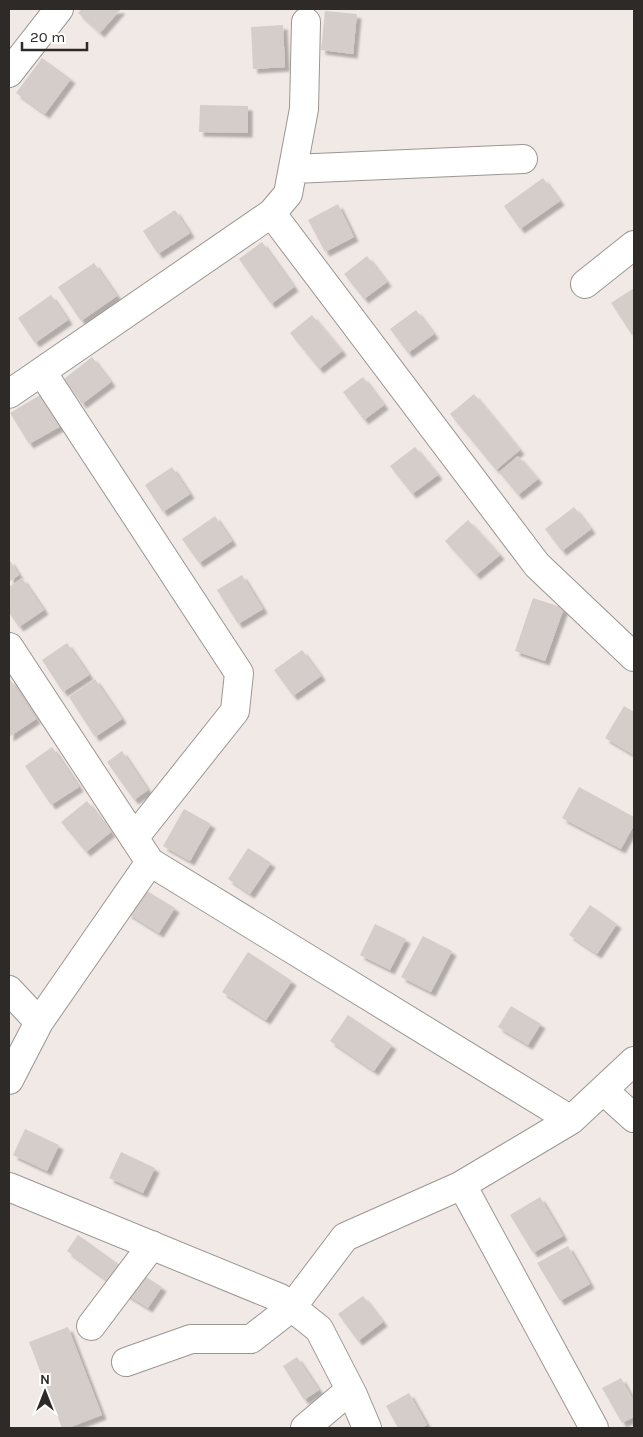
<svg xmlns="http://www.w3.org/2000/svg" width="643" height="1437" font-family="Karla,sans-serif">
<defs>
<filter id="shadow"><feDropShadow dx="4.5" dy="4.5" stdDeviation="1" flood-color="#0004"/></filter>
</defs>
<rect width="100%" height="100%" fill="#f0e9e5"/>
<path fill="#d4cdc9" filter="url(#shadow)" d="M82,9H121L100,33L78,13Z
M325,11L357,14L353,54L321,50Z
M283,25L285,67L253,69L251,27Z
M42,58L71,79L45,114L16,93Z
M200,105L248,106V133L199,132Z
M543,178L560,201L520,229L504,206Z
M338,204L354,237L325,252L308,220Z
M175,210L190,233L158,254L143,231Z
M262,242L294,287L271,304L239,259Z
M367,256L387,282L364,299L344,274Z
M94,263L117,296L81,321L58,287Z
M634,288V333L632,335L611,303Z
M51,295L68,320L35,343L18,318Z
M416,310L434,334L408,353L390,329Z
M312,315L342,351L319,369L290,333Z
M92,357L111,382L82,404L64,379Z
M363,377L384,405L364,420L343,392Z
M42,394L61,426L29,444L10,413Z
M474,394L520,450L496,470L450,414Z
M415,447L438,475L412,494L390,466Z
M518,456L538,479L518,495L499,472Z
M172,467L190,494L163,512L145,485Z
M574,507L591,529L562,551L545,529Z
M215,516L232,541L199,563L182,539Z
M468,520L500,555L476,575L445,541Z
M9,559L19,575L9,582Z
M242,575L263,609L238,624L217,590Z
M22,578L44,610L19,627L9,613V587Z
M533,598L564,608L545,661L515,651Z
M67,643L89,675L63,692L42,660Z
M302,650L321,676L293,696L274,670Z
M9,678L36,719L9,737Z
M95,679L122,719L95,737L69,697Z
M624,706L634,712V755L605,738Z
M52,747L79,787L51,805L25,766Z
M122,751L148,790L134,800L107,762Z
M579,787L634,817V825L621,849L562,818Z
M87,801L111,832L86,852L61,822Z
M184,809L211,824L190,861L163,846Z
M248,848L271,863L250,894L228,879Z
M142,888L175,908L159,933L127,913Z
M590,905L617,924L597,954L569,935Z
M375,924L406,939L390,970L360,955Z
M423,936L452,951L431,992L401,977Z
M248,952L292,981L266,1020L222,992Z
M511,1006L541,1024L528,1045L498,1027Z
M348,1015L392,1045L374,1071L330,1041Z
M25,1129L59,1145L47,1171L13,1155Z
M121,1152L155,1168L143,1193L109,1178Z
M540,1197L563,1236L533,1253L510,1215Z
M78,1235L124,1268L112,1284L67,1251Z
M568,1246L590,1284L560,1301L537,1263Z
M138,1272L162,1287L148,1308L124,1293Z
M363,1296L383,1322L358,1341L338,1314Z
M68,1327L102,1415L68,1428H62L29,1342Z
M297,1357L319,1390L304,1400L283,1366Z
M621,1378L634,1401V1417L622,1423L602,1388Z
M409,1393L427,1425L421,1428H398L386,1406Z"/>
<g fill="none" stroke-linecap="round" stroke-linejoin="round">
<g stroke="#9c9692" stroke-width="30">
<path id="minor" d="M9,73L59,9
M293,169L523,159
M272,214L537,565L634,657
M585,284L634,245
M42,372L239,673L235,711L134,838
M9,394L272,213L288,194L304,109L306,22
M9,647L150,862L571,1120
M9,990L39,1022
M9,1080L39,1022L150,862
M603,1090L634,1118
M462,1185L594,1428
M9,1187L280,1298L319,1329L353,1395L367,1428
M91,1326L152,1245
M126,1362L191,1339H251L292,1307L345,1237L460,1186L571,1120L634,1061
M305,1428L350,1390"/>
</g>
<use href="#minor" stroke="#fff" stroke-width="28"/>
</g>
<rect width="643" height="1437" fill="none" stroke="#2d2a28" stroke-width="20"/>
<g transform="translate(45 1392)" stroke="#ffffff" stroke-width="4" paint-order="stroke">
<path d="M0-4L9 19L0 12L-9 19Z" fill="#2d2a28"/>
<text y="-8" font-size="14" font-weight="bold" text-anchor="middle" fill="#2d2a28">N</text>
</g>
<path d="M22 42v8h65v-8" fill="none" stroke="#2d2a28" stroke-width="2.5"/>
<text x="30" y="42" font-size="15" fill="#2d2a28" stroke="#ffffff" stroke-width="4" paint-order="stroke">20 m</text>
</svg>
